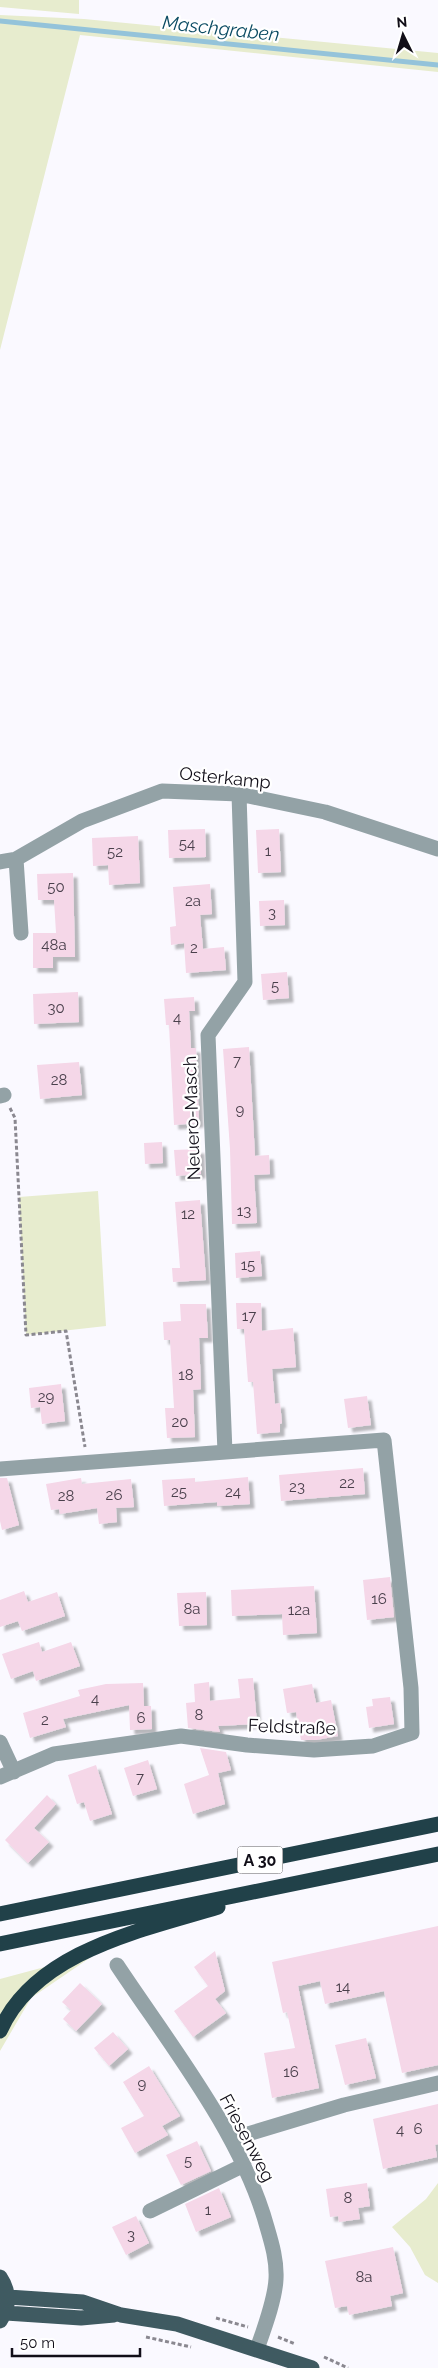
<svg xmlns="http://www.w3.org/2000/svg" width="438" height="2368" font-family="Raleway,sans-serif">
<defs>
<filter id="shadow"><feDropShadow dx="4.5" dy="4.5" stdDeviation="1" flood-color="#0004"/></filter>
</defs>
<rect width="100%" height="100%" fill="#faf9ff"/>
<path fill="#e7ecce" d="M0,0H79V14L0,7Z
M0,15L84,19L438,53V72L80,35L0,350Z
M98,1191L106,1326L26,1335L19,1197Z
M97,1953L31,1998L0,2051V1979Z
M438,2183V2283L425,2275L410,2247L392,2227L426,2199Z"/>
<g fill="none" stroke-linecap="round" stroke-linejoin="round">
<path stroke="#94c3da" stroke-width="5" d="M0,21L438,65"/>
</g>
<path fill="#f5d7e8" filter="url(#shadow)" d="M205,829L206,857L169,858L168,830Z
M279,829L281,872L258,873L256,830Z
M138,836L140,883L109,885L108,865L93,866L92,838Z
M73,873L75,957H53V968H33V933H56L54,900H38L37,874Z
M210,884L212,914L200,915L203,949L224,947L226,970L186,973L184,943L171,945L170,927L176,926L173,887Z
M284,900L285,925L260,926L259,901Z
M287,972L289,998L263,1000L261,974Z
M78,992L79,1022L34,1024L33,994Z
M194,997L195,1011H189L191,1048H196L199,1123L174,1125L169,1025H166L164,999Z
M249,1047L255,1156L269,1155L270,1174L254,1175L257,1223L232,1224L230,1149L223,1049Z
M79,1062L82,1095L40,1099L37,1065Z
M162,1142L163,1163L145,1164L144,1143Z
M200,1149L201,1174L176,1176L174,1150Z
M200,1200L206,1280L173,1282L172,1268H180L175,1202Z
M260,1251L262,1276L236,1278L235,1253Z
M236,1303H261L262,1331L293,1328L296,1367L272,1369L275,1404L280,1403L282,1423L280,1424V1432L257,1434L253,1382H248L244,1329H237Z
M180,1304H206L208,1338H199L201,1389L193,1390L195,1437L167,1438L165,1408H174L170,1340H164L163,1322L181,1321Z
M61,1384L65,1421L42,1424L40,1407L31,1408L29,1388Z
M367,1396L371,1425L348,1428L344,1399Z
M363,1468L365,1494L281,1501L279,1475Z
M248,1477L250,1504L217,1506V1502L164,1506L162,1480L195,1478V1482Z
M0,1478H7L19,1525L2,1530L0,1521Z
M81,1478L82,1484L131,1479L134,1507L116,1508L117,1522L99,1524L97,1508L60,1514L59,1509L51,1510L46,1484Z
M390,1577L394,1617L367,1620L363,1580Z
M314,1586L317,1633L283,1635L282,1614L232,1616L231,1590Z
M24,1591L28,1602L57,1592L65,1616L22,1631L18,1621L0,1627V1600Z
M206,1592L207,1625L179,1626L177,1593Z
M39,1642L42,1652L71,1642L80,1666L36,1681L33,1671L11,1679L2,1654Z
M253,1678L257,1724L218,1726L220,1732L188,1728L186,1703L195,1702L194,1684L209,1682L210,1701L240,1698L238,1679Z
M143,1683L144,1706H151L152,1729L130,1730L129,1705L63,1719L66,1727L30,1738L23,1713L80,1696L78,1690L106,1684Z
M312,1684L316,1703L331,1700L338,1736L316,1740H301L296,1712L287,1713L283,1689Z
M390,1697L394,1724L369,1728L366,1707L373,1706L372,1699Z
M200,1748L226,1752L231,1770L218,1773L225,1804L193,1814L184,1784L209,1775Z
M148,1760L157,1789L133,1796L124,1768Z
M96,1765L112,1814L90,1821L84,1802L77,1804L68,1775Z
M47,1795L56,1804L34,1828L49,1842L28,1863L5,1840Z
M438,1926V2065L402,2073L384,1991L325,2004L320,1981L298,1986L319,2088L272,2098L264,2053L295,2048L287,2012L283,2013L272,1962Z
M215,1951L225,1991L215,1999L226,2013L193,2037L174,2011L208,1986L194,1967Z
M80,1983L102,2004L76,2031L63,2019L71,2010L62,2002Z
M113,2032L128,2049L109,2066L94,2048Z
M366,2038L376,2078L345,2085L335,2045Z
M149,2066L180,2116L162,2126L168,2135L135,2153L121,2128L144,2116L123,2082Z
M438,2104V2144L435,2145L437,2157L383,2169L373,2119Z
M197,2141L211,2171L181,2185L166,2155Z
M367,2183L370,2206L358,2208L360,2219L339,2222L338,2216L330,2217L326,2189Z
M219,2188L231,2217L196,2232L185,2204Z
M136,2216L149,2243L126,2255L112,2227Z
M393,2247L403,2293L390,2296L392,2306L349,2315L347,2306L335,2308L325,2261Z"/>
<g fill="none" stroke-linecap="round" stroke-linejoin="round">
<path stroke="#8a8890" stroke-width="3" stroke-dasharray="4 2.5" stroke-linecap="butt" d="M10,1108L15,1118L26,1335L66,1331L85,1447
M216,2318L248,2327
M146,2337L191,2347
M278,2337L295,2344
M324,2357L348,2368"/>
<path stroke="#93a2a6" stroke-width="15" d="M16,859L21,933
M0,862L16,859L82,821L162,791L239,794L325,812L438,849
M0,1096L4,1095
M225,1452L208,1035L245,982L239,794
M0,1469L384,1440L411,1688L412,1733L373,1746L314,1750L247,1745L181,1736L54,1754L0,1777
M0,1742L14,1772
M117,1965C170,2045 242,2135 267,2227C272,2244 277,2261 276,2279C275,2300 264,2329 257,2349
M231,2139L344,2105L438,2083
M150,2211L244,2165"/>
<path stroke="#3f5a61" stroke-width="15" d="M0,2277C10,2292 10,2306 0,2321
M8,2297L83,2302L121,2315L177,2324L312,2368
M6,2313L81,2318L114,2315"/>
<path stroke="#214149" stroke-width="15" d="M0,1914L438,1824
M0,1944L438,1854
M0,2031C35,1951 143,1930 218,1907"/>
</g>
<g text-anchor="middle" stroke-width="4.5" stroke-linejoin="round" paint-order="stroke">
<g font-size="15" fill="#4a404c">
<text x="187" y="849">54</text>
<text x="268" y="856">1</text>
<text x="115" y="857">52</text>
<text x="56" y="892">50</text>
<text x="193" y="906">2a</text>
<text x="272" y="918">3</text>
<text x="54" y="950">48a</text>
<text x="194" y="953">2</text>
<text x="275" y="991">5</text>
<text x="56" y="1013">30</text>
<text x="177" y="1023">4</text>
<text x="237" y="1066">7</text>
<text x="59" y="1085">28</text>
<text x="240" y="1115">9</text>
<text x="244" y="1216">13</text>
<text x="188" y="1219">12</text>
<text x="248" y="1270">15</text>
<text x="249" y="1321">17</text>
<text x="186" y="1380">18</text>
<text x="46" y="1402">29</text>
<text x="180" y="1427">20</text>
<text x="347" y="1488">22</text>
<text x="297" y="1492">23</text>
<text x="179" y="1497">25</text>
<text x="233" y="1497">24</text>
<text x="114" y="1500">26</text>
<text x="66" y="1501">28</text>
<text x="379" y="1604">16</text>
<text x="192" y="1614">8a</text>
<text x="299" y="1615">12a</text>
<text x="95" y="1704">4</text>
<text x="199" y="1720">8</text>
<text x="141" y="1723">6</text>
<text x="45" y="1725">2</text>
<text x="140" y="1783">7</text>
<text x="343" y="1992">14</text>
<text x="291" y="2077">16</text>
<text x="142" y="2089">9</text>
<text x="418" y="2134">6</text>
<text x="400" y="2135">4</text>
<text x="188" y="2166">5</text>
<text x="348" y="2203">8</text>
<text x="208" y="2215">1</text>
<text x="131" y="2240">3</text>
<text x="364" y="2282">8a</text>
</g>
<rect fill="#fff" stroke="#58565d" stroke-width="1" x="237.5" y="1846.5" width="45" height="27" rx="4"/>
<g font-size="16" font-weight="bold" fill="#110e18">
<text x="260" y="1866">A 30</text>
</g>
<g font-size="18" fill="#110e18" stroke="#fff">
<text transform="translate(225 778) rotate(6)" y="6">Osterkamp</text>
<text transform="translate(192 1118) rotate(-92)" y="6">Neuero-Masch</text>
<text transform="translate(292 1727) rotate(2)" y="6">Feldstraße</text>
<text transform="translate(247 2138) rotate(62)" y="6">Friesenweg</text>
</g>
<g font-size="19" font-style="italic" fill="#0b4b63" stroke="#fff">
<text transform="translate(221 28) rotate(6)" y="7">Maschgraben</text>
</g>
</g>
<g transform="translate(403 35) rotate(355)" stroke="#ffffff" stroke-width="4" paint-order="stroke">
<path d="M0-4L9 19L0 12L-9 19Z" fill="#110e18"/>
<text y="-8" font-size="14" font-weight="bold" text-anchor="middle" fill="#110e18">N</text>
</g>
<path d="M12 2348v8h128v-8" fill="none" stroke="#110e18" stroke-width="2.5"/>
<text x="20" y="2348" font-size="15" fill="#110e18" stroke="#ffffff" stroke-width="4" paint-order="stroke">50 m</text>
</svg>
